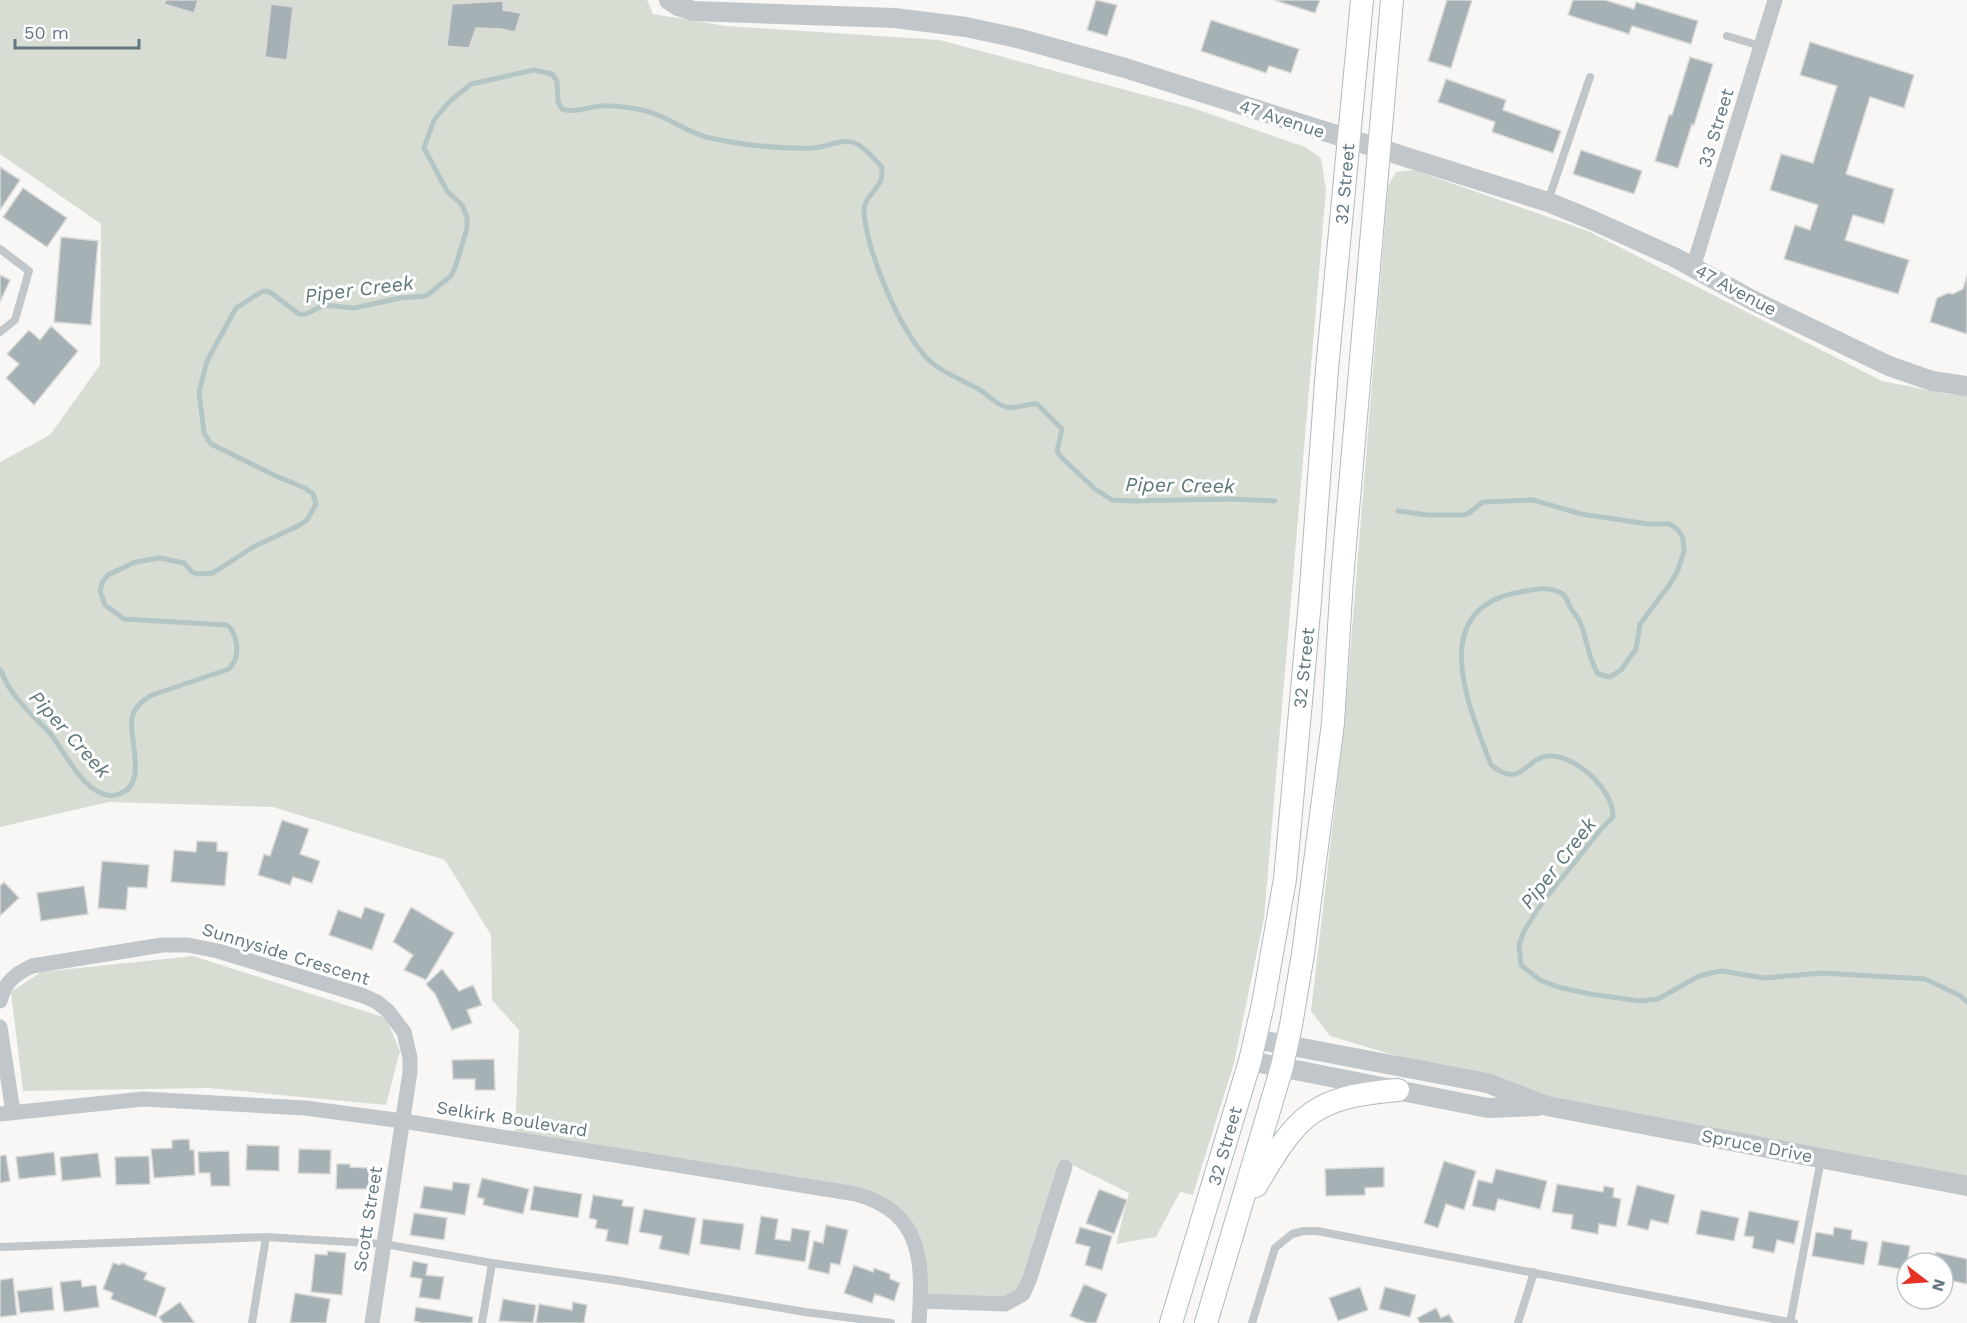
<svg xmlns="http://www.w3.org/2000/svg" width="1967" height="1323" font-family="'Work Sans',sans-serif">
<rect width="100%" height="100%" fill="#f8f7f5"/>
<path fill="#d8ddd4" d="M0,0H647L653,14L726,26L940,40L1193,108L1305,147L1321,158L1326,190L1264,918L1234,1063L1193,1195L1180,1192L1156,1237L1116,1244L1129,1193L1066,1162L1017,1299L920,1301L918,1251L883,1204L515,1139L519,1030L492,1000L491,935L445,860L273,807L109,802L0,827V462L50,435L100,365L101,224L0,154Z
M1414,170L1588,231L1882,381L1947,394L1967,395V1186L1487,1083L1330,1036L1311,1011L1344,728L1388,186L1396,172Z
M193,956L386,1018L400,1051L386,1105L208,1088L23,1091L11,992L41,972Z"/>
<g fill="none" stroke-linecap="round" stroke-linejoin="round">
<path stroke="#b4c5c6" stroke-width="5" d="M1398,511L1428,515H1464L1469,513L1483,502L1533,500L1581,514L1648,524H1670L1678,530L1683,538L1684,551L1678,570L1670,584L1640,624L1636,649L1621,670L1610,677L1598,674C1588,658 1587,639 1580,622C1578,617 1573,612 1570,607C1568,603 1567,598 1564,595C1550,584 1530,590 1515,593C1426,612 1470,709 1491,765C1522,790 1526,757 1548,756C1575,754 1614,790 1613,817L1602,828L1542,903L1524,931L1519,945L1521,965L1540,980L1558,987L1590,994L1641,1001L1658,999L1699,976L1711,973L1722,971L1764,978L1822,973L1925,979L1961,996L1967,1002
M0,670C4,676 6,684 11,690C21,706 35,717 48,731C64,749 78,784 101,793C107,796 113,796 119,794C149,785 128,738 132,718C134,707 143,700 152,695L229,669C231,666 234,663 235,660C239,650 236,631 227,625L124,619L105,605L100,591L103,581L108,575L135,562L160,558L184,563L192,572L197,574L213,573L253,547L298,526L307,520L316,504L313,494L305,488L276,476L211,444L204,433L199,392L207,361L236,308L263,291L270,292L299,314H306L324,305L354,308L400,298L426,296L451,276L455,268L467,228V217L462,205L447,191L424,148L434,120L449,102L471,84L534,70L552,74L557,81L558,102L562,109C579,114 593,104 611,106C627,107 645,109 660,116C677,123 691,134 710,138C743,145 780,149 814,148C827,147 842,138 855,143C865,147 874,159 882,167C882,172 882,176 881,180C876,192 863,199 864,212C866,251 904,344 936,366C949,375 966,382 980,390C989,395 996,405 1006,407C1016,410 1026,403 1037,404L1062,429L1057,451L1061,457L1095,489L1112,500L1131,501L1231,499L1275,501"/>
</g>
<path fill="#a5b1b4" stroke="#d9d9d7" stroke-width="1.5" d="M166,0H198L194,13L164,4Z
M1096,0L1117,5L1107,36L1087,30Z
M1274,0H1320L1315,13Z
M1447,0H1472L1451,68L1428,61Z
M1573,0H1605L1634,9L1636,2L1698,21L1691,44L1632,26L1629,34L1568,15Z
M503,1V10L521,13L515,32L501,29L476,28L469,48L447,46L452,4Z
M271,4L293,7L287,60L265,57Z
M1211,20L1299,49L1291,73L1269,66L1266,73L1201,51Z
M1810,42L1914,75L1904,108L1870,97L1846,174L1894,189L1884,224L1853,215L1845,240L1909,260L1898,294L1784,259L1795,225L1810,230L1818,205L1770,190L1781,154L1813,163L1837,86L1800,75Z
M1690,57L1713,64L1694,125L1692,124L1678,168L1655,161L1669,115H1672Z
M1446,79L1506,100L1503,110L1561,131L1553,153L1492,132L1495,122L1438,102Z
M1581,150L1642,171L1634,194L1573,174Z
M0,167L20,180L0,210Z
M23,188L67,218L47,247L3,217Z
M61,237L98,241L91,325L54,322Z
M0,275L10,280L0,302Z
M1967,276V334L1930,322L1937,298L1948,293L1953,294L1963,289Z
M51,326L78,351L34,405L6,378L19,364L7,354L29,330L40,340Z
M282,820L309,829L300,854L320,861L312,883L293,877L290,885L258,875L264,854L270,856Z
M197,841L217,842V851L228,852L225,886L171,882L174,850L196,852Z
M102,861L149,865L147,888L128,887L126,910L98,908Z
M4,882L19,898L0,916V886Z
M84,886L88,914L41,921L37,893Z
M365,907L385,914L372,950L329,935L338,910L361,918Z
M411,907L454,933L426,980L404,970L413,955L393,942Z
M442,969L459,991L473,985L482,1005L467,1010L472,1023L452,1030L435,994L426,984Z
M494,1059L495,1090H475V1079H453L452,1060Z
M189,1139L190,1150H194L195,1175L154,1178L151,1149L172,1148V1140Z
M247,1145L279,1146V1171L246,1170Z
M299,1149L331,1150L330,1174L298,1173Z
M229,1151L230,1186H211L210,1173H199L198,1152Z
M54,1152L56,1175L19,1179L16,1157Z
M98,1153L101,1177L62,1181L60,1157Z
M6,1155L10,1181L0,1183V1156Z
M149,1156L150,1184L116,1185L115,1157Z
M1444,1161L1476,1171L1464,1210L1446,1204L1438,1228L1424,1223Z
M337,1164H350V1167L369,1168V1189H336Z
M1384,1167V1187L1365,1188V1195L1326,1196L1325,1169Z
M1496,1169L1547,1181L1540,1209L1498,1199L1495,1211L1472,1206L1478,1180L1492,1183Z
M482,1178L529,1189L523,1214L483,1205L484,1199L477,1197Z
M453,1182L470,1184L465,1215L420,1208L424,1186L452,1190Z
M1557,1184L1603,1192L1604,1186L1614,1188L1613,1197L1621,1199L1616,1227L1599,1224L1598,1234L1571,1229L1573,1215L1552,1212Z
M1637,1185L1675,1195L1668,1224L1651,1220L1648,1230L1627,1225Z
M534,1186L582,1194L578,1218L530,1210Z
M1099,1189L1127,1200L1114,1234L1086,1223Z
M593,1195L623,1200L622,1206L634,1207L628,1245L606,1241L608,1230L595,1228L597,1220L589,1218Z
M644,1209L696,1218L689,1255L659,1249L662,1236L639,1232Z
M1701,1210L1739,1218L1734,1241L1696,1234Z
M1749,1211L1799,1221L1794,1244L1777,1240L1774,1253L1752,1248L1754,1237L1744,1236Z
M414,1213L447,1218L444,1240L410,1235Z
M761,1216L778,1219L775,1239L790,1241L792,1228L810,1231L805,1262L755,1254Z
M703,1219L744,1224L740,1250L700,1244Z
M826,1225L848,1230L840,1265L831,1263L829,1274L808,1269L814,1241L823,1243Z
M1080,1227L1112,1236L1102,1270L1085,1265L1090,1247L1075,1243Z
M1834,1227L1852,1230L1851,1239L1868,1242L1864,1265L1812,1256L1816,1232L1833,1235Z
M1882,1241L1910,1246L1906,1270L1878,1265Z
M328,1251L346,1253L342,1295L311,1292L315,1254L327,1255Z
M1936,1252L1967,1259V1284L1943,1279V1263H1933Z
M413,1261L428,1264L426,1275L444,1277L440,1300L419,1297L422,1279L410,1277Z
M113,1263L120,1265L122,1263L147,1273L144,1279L166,1288L156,1317L111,1299L113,1293L103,1289Z
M854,1265L873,1272L874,1268L890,1274V1279L900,1283L894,1301L875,1294L872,1303L844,1293Z
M13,1278L17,1315L0,1317V1280Z
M81,1280L82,1287L96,1285L99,1307L64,1312L60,1282Z
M1084,1284L1107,1294L1096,1323H1087L1070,1316Z
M52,1287L54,1310L20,1313L17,1291Z
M1360,1287L1368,1310L1338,1321L1329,1298Z
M1385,1287L1416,1295L1410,1317L1379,1309Z
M295,1293L330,1299L326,1323H290Z
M503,1299L536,1305L533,1323L499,1321Z
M180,1302L195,1323H163L159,1317Z
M573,1302L587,1305L584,1323H536L539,1304L572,1310Z
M416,1307L473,1317L472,1323H422L414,1321Z
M1436,1308L1441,1318L1449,1314L1454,1323H1420L1417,1318Z"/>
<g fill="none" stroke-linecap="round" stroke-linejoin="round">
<g stroke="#b0b9bc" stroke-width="24">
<path id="secondary" d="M1256,1186C1298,1114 1313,1097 1398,1090
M1171,1323L1250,1061L1263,1004L1285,879L1310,601L1327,369L1362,0
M1206,1323L1282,1067L1291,1025L1303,954L1333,723L1342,579L1392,0"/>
</g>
<path stroke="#c0c6c9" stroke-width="8" d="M1727,36L1761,46
M1548,201L1590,77
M0,249L29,271L15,320L0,332
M0,1247L266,1237L384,1244L492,1263L614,1280L805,1312L891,1323
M252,1323L266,1237
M482,1323L492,1263
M1252,1323L1275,1248L1292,1234L1304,1231H1317L1794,1323
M1518,1323L1534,1272
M1790,1323L1821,1159"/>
<path stroke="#c0c6c9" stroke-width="15" d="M1693,268L1775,0
M0,1001C5,982 15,974 32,966L162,945H188L218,951L364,996L377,1002L388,1011L404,1032L410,1058V1072L372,1323
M0,1027L13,1112
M0,1114L143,1099L305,1108L403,1121L856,1194C924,1213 923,1263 919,1323
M920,1301L1005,1304L1023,1294L1030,1278L1065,1167"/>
<path stroke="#c0c6c9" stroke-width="20" d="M669,0L678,6L693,11L895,18L966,27L1017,38L1125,68L1548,202L1592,220L1674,257L1752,300L1889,366L1932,381L1967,386
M1255,1039L1487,1083L1547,1106L1967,1186
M1250,1061L1488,1108L1538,1106"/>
<use href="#secondary" stroke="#fff" stroke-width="22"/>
</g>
<g text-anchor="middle" stroke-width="6" stroke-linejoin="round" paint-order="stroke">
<g font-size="18" fill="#627880" stroke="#fff">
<text transform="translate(1282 119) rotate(18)" y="6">47 Avenue</text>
<text transform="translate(1716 128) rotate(-73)" y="6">33 Street</text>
<text transform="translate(1345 184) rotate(-85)" y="6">32 Street</text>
<text transform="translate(1736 290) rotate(28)" y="6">47 Avenue</text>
<text transform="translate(1304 668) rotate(-84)" y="6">32 Street</text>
<text transform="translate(286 954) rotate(17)" y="6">Sunnyside Crescent</text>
<text transform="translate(512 1119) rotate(9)" y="6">Selkirk Boulevard</text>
<text transform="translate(1225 1146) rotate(-74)" y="6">32 Street</text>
<text transform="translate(1757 1146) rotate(11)" y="6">Spruce Drive</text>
<text transform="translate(368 1219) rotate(-81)" y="6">Scott Street</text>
</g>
<g font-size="20" font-style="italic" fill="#5d787b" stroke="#fff">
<text transform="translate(359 289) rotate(-7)" y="7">Piper Creek</text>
<text transform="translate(1180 485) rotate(1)" y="7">Piper Creek</text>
<text transform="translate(70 734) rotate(48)" y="7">Piper Creek</text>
<text transform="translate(1558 863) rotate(-52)" y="7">Piper Creek</text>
</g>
</g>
<g transform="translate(1925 1281) rotate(107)"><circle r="28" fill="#ffffff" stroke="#c0c9cc" stroke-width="1.5"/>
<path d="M0-4.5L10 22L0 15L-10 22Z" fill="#e63227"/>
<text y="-9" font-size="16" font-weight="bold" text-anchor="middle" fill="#627880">N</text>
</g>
<path d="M15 39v9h124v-9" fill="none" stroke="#627880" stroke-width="3"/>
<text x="24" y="39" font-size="18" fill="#627880" stroke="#ffffff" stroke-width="4.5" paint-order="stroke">50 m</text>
</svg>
